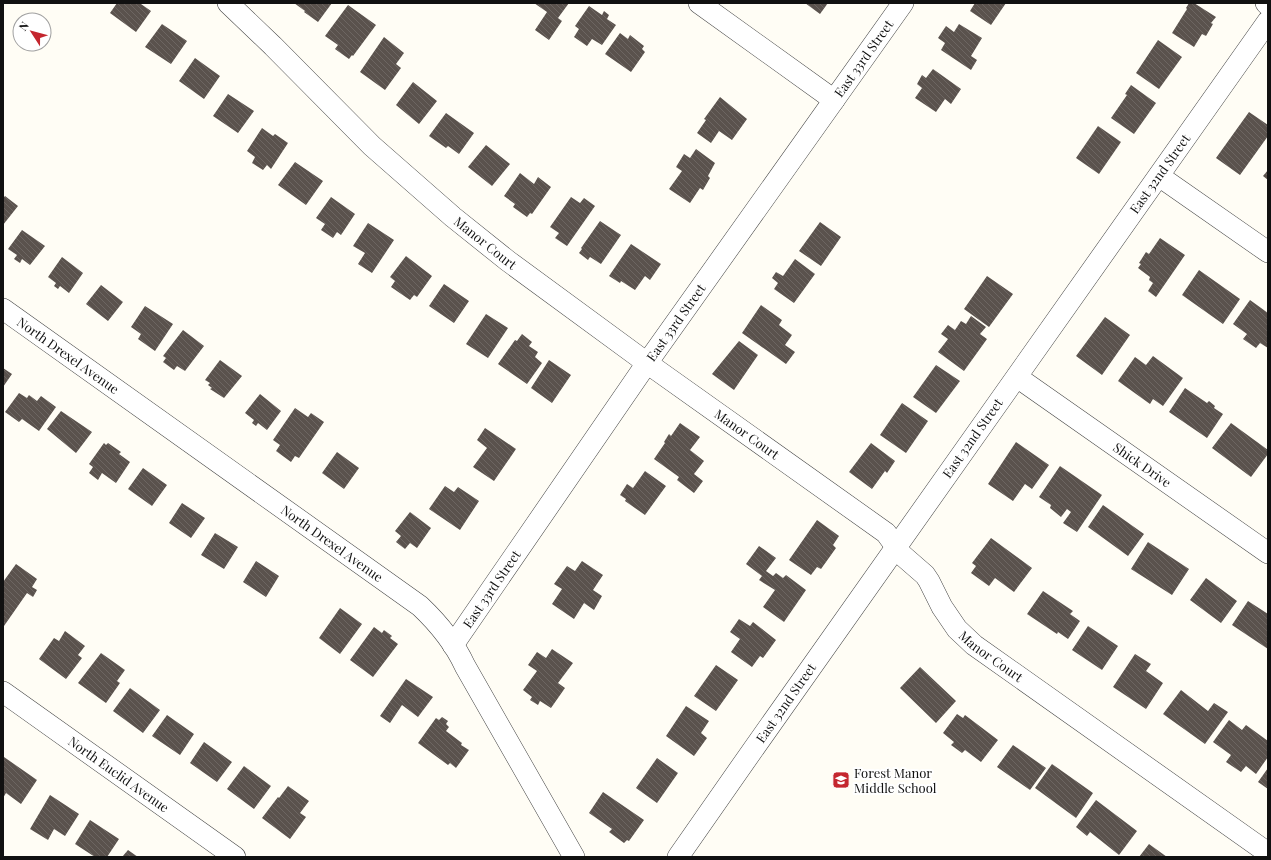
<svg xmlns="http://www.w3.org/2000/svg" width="1271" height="860" font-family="'Playfair Display',serif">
<defs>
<pattern id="building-back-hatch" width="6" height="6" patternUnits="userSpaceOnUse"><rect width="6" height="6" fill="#5a524d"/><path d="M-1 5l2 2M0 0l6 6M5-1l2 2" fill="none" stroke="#6d6662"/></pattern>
</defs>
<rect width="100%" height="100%" fill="#fffdf5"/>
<path fill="url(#building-back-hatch)" d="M117,3H142L141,4L151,11L136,32L110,13Z
M294,3H332L318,22L304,12L305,11Z
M534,3H569L558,18L562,21L549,40L535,30L547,12Z
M805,3H828L820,14Z
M975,3H1006L991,25L970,11Z
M1189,3H1194L1216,17L1211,23L1213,24L1206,36L1202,34L1194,47L1172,33L1187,9L1186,8Z
M348,5L376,25L353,56L352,55L349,59L335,49L338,45L325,36Z
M589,6L602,15L604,11L609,15L607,19L616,25L602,45L592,39L587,46L574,37L579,29L575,26Z
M162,24L187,41L171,64L145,47Z
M959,24L982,38L971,56L977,60L971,70L941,50L945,43L938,38L946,26L954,32Z
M620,33L628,39L630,35L644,46L642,49L645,52L631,72L605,54Z
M384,37L404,53L396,64L401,68L385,90L360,72Z
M1158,40L1182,57L1159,89L1136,73Z
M195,58L220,76L204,99L179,81Z
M933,69L961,89L951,104L945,99L936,112L915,98L922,88L917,84L922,75L926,78Z
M413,82L437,101L419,124L396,105Z
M1131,85L1156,103L1134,134L1111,118L1127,95L1125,94Z
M228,94L254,111L238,133L213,116Z
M720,97L747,119L732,140L719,131L711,143L697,133L706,120L704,119Z
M1249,112L1268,125V136L1240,175L1216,158Z
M446,113L474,133L459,154L448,146L446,148L429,136Z
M1098,126L1121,142L1099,174L1076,158Z
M262,128L273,136L275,134L288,143L271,169L267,165L263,170L252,163L255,157L247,151Z
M486,145L510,164L492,186L468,167Z
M696,149L715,163L708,176L710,178L703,190L700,188L690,203L669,189L682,171L676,167L684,154L690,158Z
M295,162L323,181L306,205L278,185Z
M1268,170V180L1263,176Z
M520,173L534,184L538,177L551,187L532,214L530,213L527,217L513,207L515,204L504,196Z
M5,196L18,206L3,225V198Z
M331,197L355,214L341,235L337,232L333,238L321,230L325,224L316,218Z
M571,197L580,203L584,198L595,206L567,246L555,238L559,233L550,227Z
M600,221L621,235L601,264L590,257L588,260L579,253L582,249L581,248Z
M820,222L841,237L821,266L799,251Z
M368,223L394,240L372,273L358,264L365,253L353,246Z
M22,230L45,246L30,265L22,259L20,263L14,259L17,255L8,249Z
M1160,238L1185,255L1156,297L1148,291L1153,283L1149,280L1150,277L1138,268L1141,264L1139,263L1146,252L1149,254Z
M631,244L661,264L650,280L645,276L635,290L621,281L620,283L609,276Z
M406,256L432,276L417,297L414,295L410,300L391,287L395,281L390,277Z
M62,257L83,273L69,293L60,286L58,289L54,286L56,283L48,277Z
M795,259L815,274L794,303L774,289L778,283L772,278L776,272L783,276Z
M1199,270L1240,299L1223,324L1182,295Z
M987,276L1013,294L989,327L964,309Z
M444,284L469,301L454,323L429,306Z
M101,285L123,302L108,321L86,304Z
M1250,300L1268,313V348L1260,343L1256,348L1243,339L1247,334L1233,324Z
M761,305L782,320L779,325L792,335L785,345L795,352L786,364L742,333Z
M145,306L173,324L155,351L138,339L141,334L131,327Z
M486,314L508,328L488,358L466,344Z
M971,316L986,327L980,334L987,339L964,371L938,352L948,339L941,334L948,325L955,330L961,321L966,324Z
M1105,317L1130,335L1102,375L1076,356Z
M183,330L204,346L185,371L177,366L174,370L163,362L166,358L163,356Z
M522,334L532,342L529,346L538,352L535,357L542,363L527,384L498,364L515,340L517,341Z
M739,341L758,355L734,390L712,374Z
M1153,356L1183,378L1163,406L1153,399L1150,404L1118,381L1135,357L1146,365Z
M220,360L242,376L224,398L210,389L212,388L208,385L210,383L205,380Z
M549,360L571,375L552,403L531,388Z
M936,365L960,381L936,413L913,397Z
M3,368L12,374L3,387Z
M1185,388L1207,403L1209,401L1215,406L1214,408L1223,414L1207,438L1169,412Z
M19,393L27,398L29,395L37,401L41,396L56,407L39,431L22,419L19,422L5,412Z
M260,394L281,411L267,430L258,423L256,426L252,423L254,420L245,413Z
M902,403L928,421L906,453L880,435Z
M295,408L308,417L311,413L324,422L299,458L295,456L291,462L276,451L280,445L273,440Z
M61,411L92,432L76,453L47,429Z
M680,423L700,437L690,450L704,461L694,474L703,481L694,493L677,480L679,477L654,459L665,443L664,442L669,434L671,436Z
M1231,423L1268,450V454L1251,477L1212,448Z
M485,428L516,449L494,481L473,467L487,448L477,440Z
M1016,442L1049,465L1032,489L1025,484L1013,501L988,484Z
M104,443L106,445L108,443L121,452L119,454L130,462L116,483L102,473L98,480L89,473L93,467L89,464Z
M871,443L895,461L887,473L885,471L872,489L849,472Z
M337,452L359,468L344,489L322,473Z
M1060,466L1102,495L1077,532L1063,523L1071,512L1067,509L1061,517L1050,508L1051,505L1039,497Z
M143,468L167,485L152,506L128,489Z
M645,471L666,486L645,515L625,501L626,499L620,495L627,484L633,488Z
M445,486L454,492L458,487L479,501L460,530L429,509Z
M182,503L205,518L191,538L169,523Z
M1103,505L1144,534L1128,556L1088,527Z
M410,512L431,528L417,548L410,543L405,549L396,542L401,536L395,531Z
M817,520L839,536L833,545L836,548L821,569L817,567L811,575L789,560Z
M215,533L238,547L224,569L201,555Z
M991,538L1032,568L1014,592L995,578L989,586L971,573L976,566L972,563Z
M1148,542L1189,569L1172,595L1131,569Z
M759,546L776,558L766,571L773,576L776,573L783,578L786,575L806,590L784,622L763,607L775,590L759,580L762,576L746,564Z
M256,561L279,576L266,597L243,582Z
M582,561L603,575L593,590L602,596L594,610L584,603L574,619L552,604L562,589L554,584L567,566L575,571Z
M16,564L37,579L32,587L37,590L33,597L27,593L4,626H3V582Z
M1206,578L1237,601L1221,623L1190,600Z
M1043,591L1073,611L1070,614L1080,621L1068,639L1058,632L1057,634L1027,614Z
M1248,601L1268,614V649L1232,625Z
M340,608L362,624L340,654L319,638Z
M739,619L750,626L753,622L776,640L763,658L760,656L752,667L731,652L740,639L730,632Z
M1088,626L1118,646L1102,670L1072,650Z
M374,627L382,633L384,630L392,636L390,638L398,644L373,677L350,660Z
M65,631L85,646L78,655L82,658L66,679L39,659L54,638L59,641Z
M552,649L573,663L558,683L565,688L551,708L540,701L538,705L530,700L532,697L523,690L537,671L528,665L537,652L546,658Z
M101,653L125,670L117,681L120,683L106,703L78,683Z
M1135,654L1151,664L1146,671L1163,683L1146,709L1113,687Z
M716,665L738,680L716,711L694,696Z
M920,667L956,701L936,723L900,688Z
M406,679L433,697L418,717L402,705L390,723L380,716Z
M130,688L160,710L143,733L113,711Z
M1181,690L1208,711L1214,703L1228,712L1205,744L1163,714Z
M686,706L709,721L701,733L707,738L694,756L666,736Z
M957,714L963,718L965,715L998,740L981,762L965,750L962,753L951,745L954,742L943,733Z
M167,715L194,734L180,755L152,736Z
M442,717L448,721L446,724L449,727L446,731L462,743L461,745L469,750L456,768L450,763L448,765L418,743L436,718L439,720Z
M1229,720L1242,730L1246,725L1268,741V757L1256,774L1246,766L1241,772L1226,762L1231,755L1213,742Z
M204,742L232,762L217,782L190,763Z
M1013,745L1046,768L1030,790L997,767Z
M4,757L37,780L21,804L6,793L3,798V759Z
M657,758L678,773L657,803L636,788Z
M1052,764L1093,793L1076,818L1035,788Z
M244,766L271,786L254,809L227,789Z
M1268,768V789L1258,782Z
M288,786L309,801L300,813L306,817L290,839L262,818L278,797L279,798Z
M603,792L644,820L629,841L627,840L624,843L609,832L612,829L589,813Z
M50,795L79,814L65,836L54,829L48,840L30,829Z
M1096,800L1137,831L1119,855L1090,832L1087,836L1076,827Z
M90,820L119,839L107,857H95L75,844Z
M1149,844L1167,857H1139Z
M128,850L138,857H122Z"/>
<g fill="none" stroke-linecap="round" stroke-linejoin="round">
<g stroke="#444" stroke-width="22">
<g id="street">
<path id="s1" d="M228,3L273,46L372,146L453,217L508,261L647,363L886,533L902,555L925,575L929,581L942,607L957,629L974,645L1268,853"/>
<path d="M699,3L834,100"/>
<path d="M1266,3L1268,5"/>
<path d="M1159,176L1268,252"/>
<path id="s2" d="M3,309L420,606C439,624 454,642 465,666L574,857"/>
<path id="s3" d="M1017,377L1268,553"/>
<path id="s4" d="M453,645L647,363L903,3"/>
<path id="s5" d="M3,692L235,857"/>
<path id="s6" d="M678,857C873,577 1071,299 1268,21"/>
</g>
</g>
<use href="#street" stroke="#fff" stroke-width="21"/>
</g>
<defs>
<g id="school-square" transform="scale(0.9)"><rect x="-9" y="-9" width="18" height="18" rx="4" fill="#c4262e" stroke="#fff"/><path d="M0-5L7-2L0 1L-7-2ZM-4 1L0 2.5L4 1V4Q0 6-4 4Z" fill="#fff"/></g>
</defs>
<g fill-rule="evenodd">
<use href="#school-square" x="841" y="780"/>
</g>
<g text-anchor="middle" stroke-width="4" stroke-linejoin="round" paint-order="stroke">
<g font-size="13" fill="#111" stroke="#fff">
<text dy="5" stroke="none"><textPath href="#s4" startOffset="716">East 33rd Street</textPath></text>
<text dy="5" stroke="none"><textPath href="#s6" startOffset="836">East 32nd Street</textPath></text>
<text dy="5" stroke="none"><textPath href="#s1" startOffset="352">Manor Court</textPath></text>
<text dy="5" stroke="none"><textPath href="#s4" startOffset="392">East 33rd Street</textPath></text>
<text dy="5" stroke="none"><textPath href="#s2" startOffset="80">North Drexel Avenue</textPath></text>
<text dy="5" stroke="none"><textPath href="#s1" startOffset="676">Manor Court</textPath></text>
<text dy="5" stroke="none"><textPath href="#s6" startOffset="512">East 32nd Street</textPath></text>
<text dy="5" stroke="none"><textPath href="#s3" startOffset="153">Shick Drive</textPath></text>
<text dy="5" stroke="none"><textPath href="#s2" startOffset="404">North Drexel Avenue</textPath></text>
<text dy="5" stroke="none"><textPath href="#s4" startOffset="68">East 33rd Street</textPath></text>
<text dy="5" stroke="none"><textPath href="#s1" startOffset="1011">Manor Court</textPath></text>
<text dy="5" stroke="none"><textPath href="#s6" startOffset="188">East 32nd Street</textPath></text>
<text dy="5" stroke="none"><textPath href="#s5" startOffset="142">North Euclid Avenue</textPath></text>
</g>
<g font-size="13" fill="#111" stroke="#fff" text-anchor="start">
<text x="854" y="778">Forest Manor<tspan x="854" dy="15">Middle School</tspan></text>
</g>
</g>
<rect width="1271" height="860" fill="none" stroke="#111111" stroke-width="8"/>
<g transform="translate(32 32) rotate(306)"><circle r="19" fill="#ffffff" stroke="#a0a0a0"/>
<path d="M0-3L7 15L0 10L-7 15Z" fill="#c4262e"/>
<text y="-6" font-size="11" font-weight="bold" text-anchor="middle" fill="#111111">N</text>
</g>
</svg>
